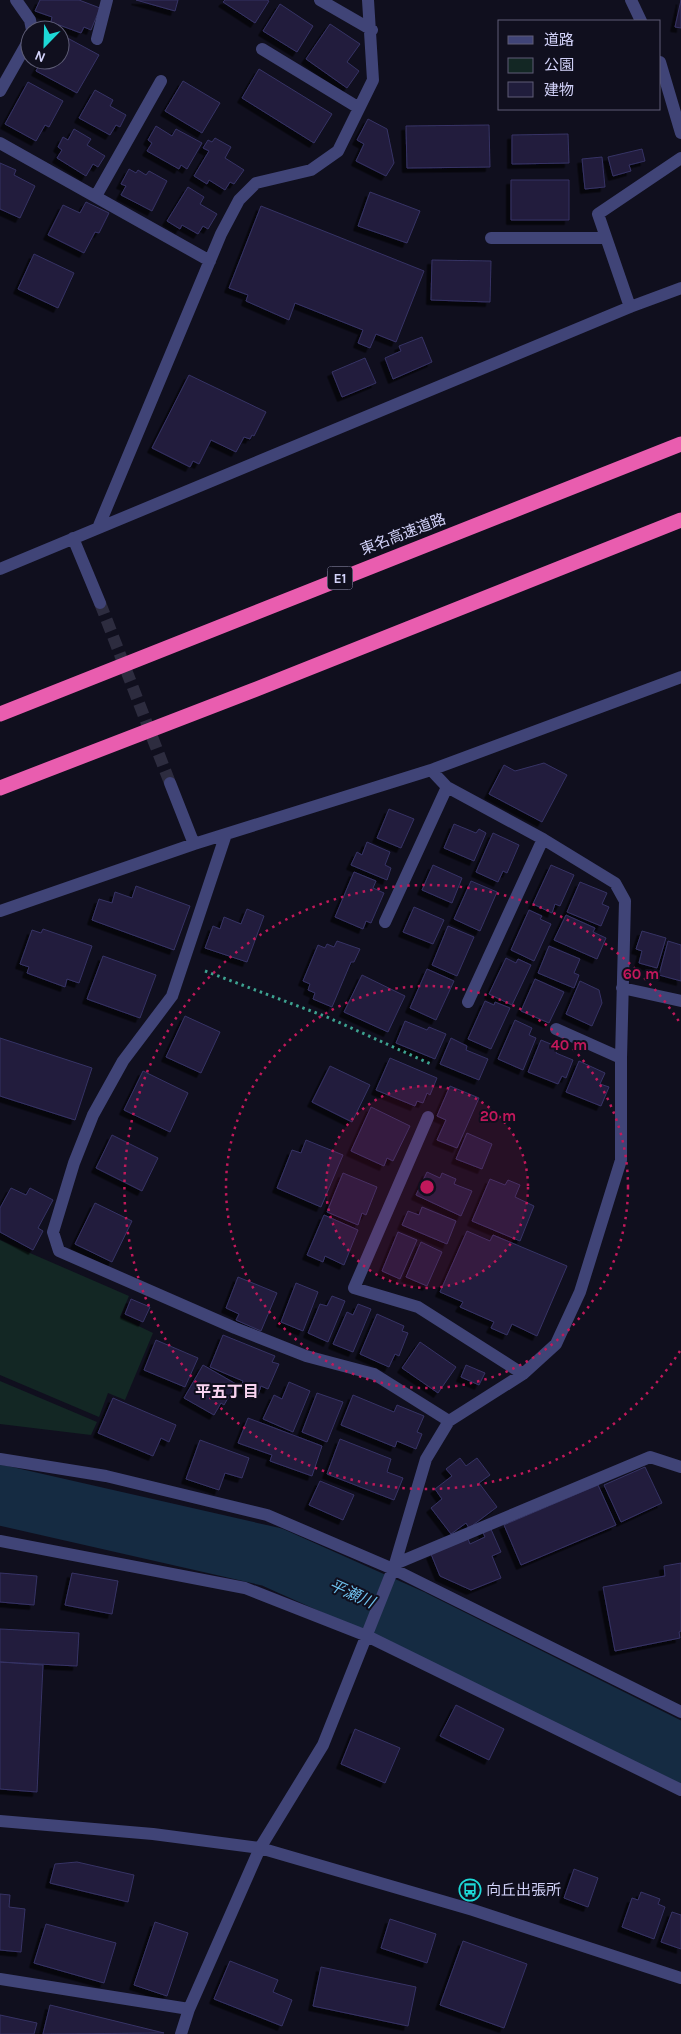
<svg xmlns="http://www.w3.org/2000/svg" width="681" height="2034" font-family="Karla,'Noto Sans JP',sans-serif">
<defs>
<filter id="shadow"><feDropShadow dx="-4.5" dy="4.5" stdDeviation="0" flood-color="#0009"/></filter>
</defs>
<rect width="100%" height="100%" fill="#100f1e"/>
<path fill="#132724" d="M0,1240L129,1296L120,1317L153,1333L125,1400L108,1393L99,1417L0,1375Z
M0,1381L97,1422L91,1435L0,1424Z"/>
<g fill="none" stroke-linecap="round" stroke-linejoin="round">
<path stroke="#152b42" stroke-width="60" d="M0,1495L272,1557L413,1620L681,1754"/>
</g>
<path fill="#201d3c" stroke="#373365" filter="url(#shadow)" d="M40,0H79L100,8L91,30L84,27L81,33L51,22L52,17L35,11Z
M136,0H178L175,11Z
M225,0H267L269,1L255,23L223,2Z
M681,0V28L675,27Z
M280,4L313,26L297,52L263,31Z
M330,24L360,44L347,62L359,71L347,88L306,59Z
M60,34L99,55L77,93L36,71L42,60H60Z
M259,69L332,114L314,143L242,98Z
M183,81L220,103L202,133L165,111Z
M28,82L63,101L49,127L45,125L36,141L5,124Z
M95,90L113,100L110,106L126,115L120,127L116,125L110,135L79,118Z
M368,119L387,129L394,163L386,176L356,161L364,144L357,140Z
M489,125L490,167L407,168L406,126Z
M156,126L172,136L176,129L202,143L187,169L181,165L179,169L147,151L152,143L148,140Z
M74,129L91,139L87,145L105,156L98,167L93,164L86,176L57,158L62,150L58,147L63,137L68,140Z
M568,134L569,163L512,164V135Z
M215,138L231,147L225,158L244,170L234,184L230,182L225,190L209,180L207,184L194,176L209,151L203,148L208,140L212,142Z
M642,149L645,161L629,165L631,171L613,176L608,157Z
M602,157L605,187L585,189L582,159Z
M0,163L16,170L14,175L35,186L20,218L0,209Z
M129,169L136,173L138,170L146,175L149,171L167,181L152,211L121,195L126,186L121,184Z
M511,180H569V220H511Z
M188,187L204,197L200,204L217,214L208,229L203,226L198,234L182,225L180,229L167,221Z
M370,192L420,211L407,243L358,226Z
M86,202L109,213L99,233L95,232L84,253L48,235L63,205L80,213Z
M261,206L424,271L396,342L376,334L370,348L358,343L363,330L295,303L289,320L246,301L248,295L229,288Z
M34,254L74,273L58,308L18,289Z
M432,260L491,261L490,302L431,300Z
M422,337L432,362L393,379L385,358L401,351L399,346Z
M365,358L376,383L342,397L332,372Z
M189,375L266,412L254,436L252,435L250,439L244,437L236,452L211,440L199,464L193,461L190,467L152,448Z
M544,763L567,775L542,822L489,794L504,765L515,771Z
M389,809L414,819L401,848L377,838Z
M454,824L476,833L479,829L486,833L474,861L444,848Z
M493,833L519,845L507,873L503,871L498,882L476,872Z
M367,842L390,852L385,865L391,868L387,880L351,865L357,852L362,855Z
M433,865L462,878L452,903L422,890Z
M551,865L574,875L560,906L555,904L552,913L533,904Z
M354,872L376,881L373,888L384,893L371,923L366,921L363,929L335,917Z
M471,881L497,892L480,931L454,919Z
M580,882L607,893L602,904L609,907L601,926L567,912Z
M136,886L190,906L174,950L92,920L99,899L112,903L115,892L132,898Z
M414,907L444,920L433,944L403,932Z
M247,909L264,916L247,962L205,948L213,926L220,929L224,917L241,924Z
M529,910L542,916L540,919L551,924L534,961L511,950Z
M566,915L595,928L593,932L606,938L597,959L554,940Z
M448,926L474,937L457,976L432,965Z
M43,929L92,946L79,983L67,979L65,987L27,973L29,967L20,964L32,930L41,933Z
M642,931L666,938L657,968L639,963L642,951L636,949Z
M337,941L360,949L354,962H351L332,1007L313,999L315,993L308,990L310,984L303,981L318,945L325,948L327,944L334,947Z
M668,941L681,945V981L659,975Z
M549,946L580,959L574,973L579,975L574,988L538,973Z
M103,956L156,975L140,1018L87,999Z
M506,958L516,963L518,959L531,965L512,1005L489,994Z
M427,969L454,981L436,1020L410,1008Z
M362,975L405,996L388,1032L344,1012Z
M535,979L564,992L549,1023L521,1011Z
M580,981L599,990L602,1003L592,1026L566,1014Z
M485,1001L494,1005L495,1002L510,1008L491,1049L468,1039Z
M185,1016L220,1032L201,1073L166,1057Z
M515,1020L532,1028L529,1035L536,1038L523,1070L498,1059Z
M405,1021L427,1030L429,1027L446,1034L435,1059L396,1043Z
M0,1038L92,1068L75,1120L0,1096Z
M451,1038L467,1046L466,1050L488,1059L479,1080L440,1064Z
M541,1040L558,1047L556,1053L573,1060L566,1078L562,1076L558,1084L528,1072Z
M390,1058L437,1078L430,1095L427,1093L423,1103L417,1101L415,1106L376,1090Z
M579,1061L605,1073L600,1084L609,1087L601,1106L566,1092Z
M330,1066L370,1085L352,1122L312,1102Z
M143,1071L188,1093L170,1132L124,1110Z
M450,1086L479,1098L457,1148L437,1140L446,1120L437,1116Z
M371,1107L410,1126L393,1161L387,1158L384,1166L351,1151Z
M467,1133L492,1144L482,1169L456,1159Z
M112,1135L158,1158L142,1191L96,1168Z
M306,1140L343,1155L321,1207L277,1188L292,1150L301,1153Z
M427,1172L440,1178L442,1173L456,1179L454,1184L472,1191L461,1216L416,1195Z
M343,1173L377,1187L366,1215L362,1213L358,1225L327,1212Z
M490,1179L505,1185L508,1180L520,1185L515,1197L534,1206L520,1241L472,1221Z
M11,1188L26,1195L30,1188L53,1200L38,1228L43,1231L33,1250L0,1232V1208Z
M95,1203L132,1221L112,1262L75,1244Z
M422,1207L456,1221L447,1244L402,1225L408,1211L419,1215Z
M324,1215L358,1230L344,1265L325,1256L323,1262L307,1255Z
M467,1231L490,1241L493,1235L567,1266L537,1336L512,1324L507,1335L491,1328L494,1322L460,1307L463,1302L440,1292Z
M398,1232L417,1240L400,1279L382,1271Z
M421,1242L442,1252L427,1286L406,1277Z
M238,1277L277,1293L261,1331L236,1320L239,1314L226,1308Z
M296,1283L318,1292L303,1331L281,1322Z
M332,1296L345,1301L328,1342L308,1333L320,1304L327,1306Z
M131,1299L150,1307L143,1322L125,1314Z
M358,1304L371,1309L353,1352L333,1344L347,1312L353,1315Z
M377,1314L404,1326L402,1331L408,1333L399,1356L395,1354L389,1367L360,1354Z
M223,1335L275,1356L272,1362L279,1364L268,1389L261,1386L258,1395L241,1387L243,1381L210,1367Z
M156,1340L198,1358L185,1387L144,1370Z
M420,1342L456,1367L438,1393L402,1368Z
M203,1365L236,1384L224,1405L221,1403L214,1415L184,1398Z
M466,1365L485,1373L479,1385L461,1377Z
M289,1382L310,1391L293,1432L263,1419L274,1395L282,1399Z
M317,1393L343,1402L327,1442L302,1432Z
M353,1395L394,1412L397,1405L424,1416L417,1432L422,1434L416,1449L397,1441L395,1447L341,1425Z
M113,1398L176,1425L169,1442L161,1438L153,1456L98,1433Z
M248,1418L322,1446L312,1476L270,1461L272,1455L238,1443Z
M340,1439L391,1459L387,1472L403,1478L394,1500L327,1474Z
M200,1440L249,1458L242,1478L225,1473L219,1490L186,1479Z
M460,1458L466,1466L477,1458L490,1475L479,1483L497,1507L469,1528L466,1523L451,1534L431,1508L442,1499L435,1489L452,1476L446,1469Z
M645,1467L662,1503L621,1522L604,1485Z
M320,1481L354,1495L343,1520L309,1505Z
M598,1485L616,1525L521,1565L504,1525Z
M490,1527L501,1552L492,1556L501,1578L471,1590L440,1576L431,1554L468,1539L470,1544L485,1537L482,1530Z
M681,1563V1631L679,1632L680,1638L615,1651L603,1587L665,1576L664,1566Z
M0,1573L37,1576L34,1605L0,1602Z
M72,1573L118,1581L112,1614L65,1605Z
M0,1629L79,1633L77,1666L0,1662Z
M0,1662L43,1665L37,1792L0,1789Z
M456,1705L504,1729L489,1760L440,1736Z
M355,1729L400,1748L385,1783L341,1764Z
M77,1862L134,1875L128,1902L50,1883L55,1864Z
M574,1869L598,1878L588,1907L564,1898Z
M641,1892L660,1899L658,1904L665,1907L654,1939L622,1927L632,1898L638,1900Z
M0,1894L10,1895L9,1907L25,1909L21,1952L0,1950Z
M672,1912L681,1915V1949L661,1942Z
M390,1919L436,1934L427,1963L381,1948Z
M155,1922L188,1933L167,1996L134,1985Z
M46,1924L116,1943L104,1983L34,1963Z
M463,1941L527,1964L504,2028L440,2005Z
M230,1961L278,1980L273,1992L292,2000L282,2026L214,1999Z
M321,1967L416,1987L408,2026L313,2006Z
M50,2005L164,2033L43,2034Z
M0,2015L37,2023L34,2034H0Z"/>
<g fill="none" stroke-linecap="round" stroke-linejoin="round">
<path stroke="#2d2c3f" stroke-width="12" stroke-dasharray="12 6" stroke-linecap="butt" d="M100,603L170,783"/>
<path stroke="#3da290" stroke-width="3" stroke-dasharray="2.5 4" stroke-linecap="butt" d="M205,971L327,1017L433,1065"/>
<path stroke="#404477" stroke-width="12" d="M16,0L30,20L32,30
M320,0L372,30
M631,0L641,21
M97,39L107,0
M262,49L359,108
M660,62L681,133
M0,91L30,38
M0,143L210,261
M96,196L161,81
M491,238H606
M630,307L598,214L681,158
M98,528L221,234L239,200L256,183L311,170L338,151L373,80L368,0
M73,538L100,603
M0,569L630,307L681,288
M170,783L194,844
M226,834L172,996L123,1061L93,1115L74,1163L53,1232L59,1251L235,1328L306,1356L374,1374L449,1421
M0,911L194,844L431,770L681,677
M385,922L447,787
M622,988L681,1001
M468,1002L543,839
M556,1029L621,1058
M428,1117L354,1288L418,1307L523,1374
M0,1459L106,1476L267,1515L393,1569L681,1712
M0,1541L245,1588L367,1636L681,1790
M395,1564L650,1457L681,1467
M0,1821L153,1834L260,1848L473,1910L681,1978
M0,1979L189,2009
M181,2034L189,2009L260,1848L323,1745L395,1564L426,1459L449,1421L523,1374L556,1344L580,1292L621,1160V1058L625,901L615,883L543,839L447,787L431,770"/>
<path stroke="#e95daf" stroke-width="15" d="M0,714L681,444
M0,788L254,690L681,520"/>
</g>
<circle cx="427" cy="1187" r="101" fill="#c2185b" fill-opacity=".12"/>
<g fill="none" stroke="#c2185b" stroke-width="2.5" stroke-dasharray="2.5 5">
<circle cx="427" cy="1187" r="101"/>
<circle cx="427" cy="1187" r="201"/>
<path d="M680 1351A302 302 0 1 1 680 1023"/>
</g>
<defs>
<g id="bus-ring" transform="scale(1.125)"><circle r="9.5" fill="#100f1e" stroke="#1dd9d7" stroke-width="1.5"/><path d="M-5-6H5V4H4V6H2V4H-2V6H-4V4H-5ZM-3.5-4V0h7V-4ZM-3.5 1.2v1.5H-2V1.2ZM2 1.2v1.5H3.5V1.2Z" fill="#1dd9d7"/></g>
</defs>
<g fill-rule="evenodd">
<use href="#bus-ring" x="470" y="1890"/>
</g>
<g text-anchor="middle" stroke-width="4" stroke-linejoin="round" paint-order="stroke">
<rect fill="#100f1e" stroke="#9898b7" stroke-width="1" x="327.5" y="566.5" width="25" height="23" rx="4"/>
<g font-size="14" font-weight="bold" fill="#d2d2f9">
<text x="340" y="583">E1</text>
</g>
<g font-size="15" fill="#d2d2f9" stroke="#100f1e">
<text transform="translate(403 534) rotate(-21)" y="5">東名高速道路</text>
</g>
<g font-size="15" fill="#d2d2f9" stroke="#100f1e" text-anchor="start">
<text x="486" y="1895">向丘出張所</text>
</g>
<g font-size="16" font-weight="bold" fill="#f9d4f0" stroke="#100f1e">
<text x="227" y="1397">平五丁目</text>
</g>
<g font-size="16" font-style="italic" fill="#6dbfeb" stroke="#100f1e">
<text transform="translate(352 1593) rotate(24)" y="6">平瀬川</text>
</g>
</g>
<circle cx="427" cy="1187" r="8" fill="#c2185b" stroke="#100f1e" stroke-width="2.5"/>
<g font-size="15" text-anchor="middle" font-weight="bold" fill="#c2185b" stroke="#100f1e" stroke-width="4" stroke-linejoin="round" paint-order="stroke">
<text x="641" y="979">60 m</text>
<text x="569" y="1050">40 m</text>
<text x="498" y="1121">20 m</text>
</g>
<rect x="498" y="20" width="162" height="90" fill="#100f1e" stroke="#5e5d76"/>
<rect x="508" y="36" width="25" height="8" fill="#404477" stroke="#5e5d76"/>
<text x="544" y="45" font-size="15" fill="#d2d2f9">道路</text>
<rect x="508" y="58" width="25" height="15" fill="#132724" stroke="#5e5d76"/>
<text x="544" y="70" font-size="15" fill="#d2d2f9">公園</text>
<rect x="508" y="82" width="25" height="15" fill="#201d3c" stroke="#5e5d76"/>
<text x="544" y="95" font-size="15" fill="#d2d2f9">建物</text>
<g transform="translate(45 45) rotate(203)"><circle r="24" fill="#100f1e" stroke="#5e5d76"/>
<path d="M0-4L9 19L0 12L-9 19Z" fill="#1dd9d7"/>
<text y="-8" font-size="14" font-weight="bold" text-anchor="middle" fill="#d2d2f9">N</text>
</g>
</svg>
